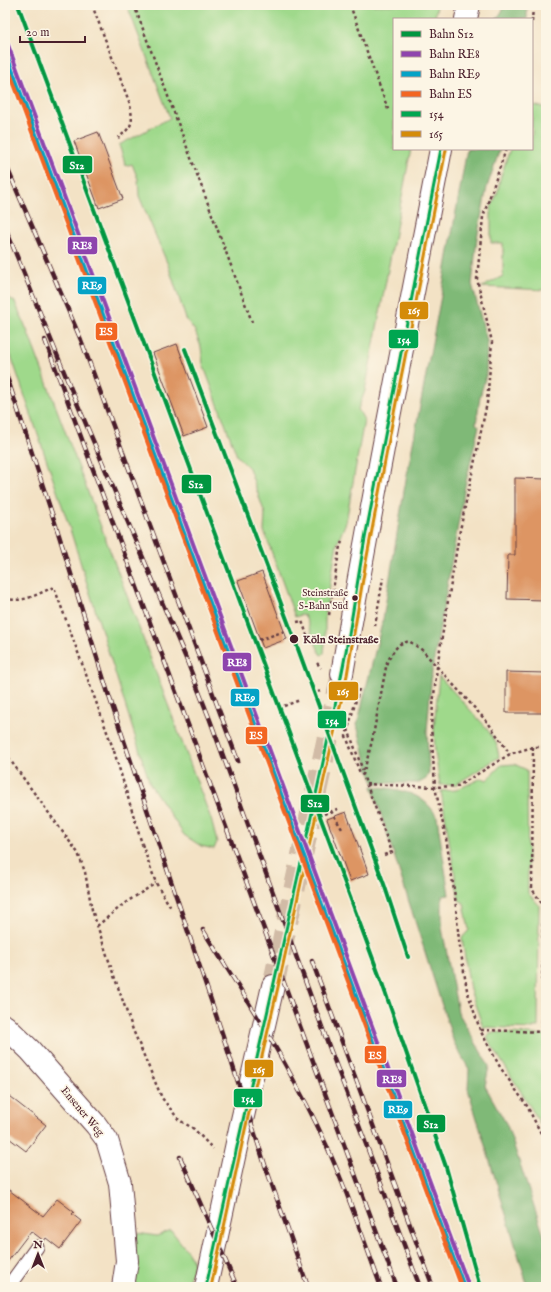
<svg xmlns="http://www.w3.org/2000/svg" width="551" height="1292" font-family="'IM FELL English',serif">
<rect width="100%" height="100%" fill="#fcf5e5"/>
<filter id="ink" filterUnits="userSpaceOnUse"><feTurbulence type="fractalNoise" baseFrequency=".025" numOctaves="2"/><feDisplacementMap in="SourceGraphic" scale="8" xChannelSelector="R" yChannelSelector="G"/><feConvolveMatrix kernelMatrix="1 2 1 2 8 2 1 2 1" color-interpolation-filters="sRGB"/></filter>
<filter id="wash" filterUnits="userSpaceOnUse"><feTurbulence type="fractalNoise" baseFrequency=".012" numOctaves="4" result="noise"/><feDisplacementMap in="SourceGraphic" scale="16" xChannelSelector="R" yChannelSelector="G"/><feGaussianBlur stdDeviation="0.9" result="paint"/><feColorMatrix in="noise" values="0 0 0 0 0 0 0 0 0 0 0 0 0 0 0 0 0 1.4 0 .05"/><feComposite in="paint" operator="in"/></filter>
<g filter="url(#wash)">
<rect width="100%" height="100%" fill="#f3e2c5"/>
<path fill="#9fd98b" stroke="#747c5b" d="M127,5H437L435,19H394V149H411L365,391L358,409L364,420L346,522L337,544L325,614V643L324,653L322,655L320,654L304,614L295,617L264,531L265,514L249,468L237,456L203,364L201,347L195,331L186,319L168,265L139,196L138,179L132,164L126,166L119,145L170,118Z
M532,105L546,108V290L482,287L503,276V243H491V208L498,191L500,179L510,149H532Z
M5,290L8,297L15,302L27,330L211,819L217,842L214,849L201,846L184,835L150,784L68,523L5,338Z
M439,676L484,725L496,742L499,757L455,785H440L435,752L434,728Z
M514,764L527,770L528,893L539,905L538,1027H533V1029L483,1027L470,990L462,938L469,930L464,903L459,900L441,791L456,790L482,778L487,780L501,765Z
M494,1032L546,1035V1134L528,1103L487,1038L490,1033Z
M171,1230L188,1252L194,1264L186,1287H131L137,1233L157,1236Z"/>
<path fill="#7fb977" stroke="#646c51" d="M506,5H527V19H497Z
M467,149H500L487,187L477,238L472,284L487,341L486,375L480,397L476,424L479,426L465,486L432,671L427,731L429,772L426,779L419,783H374L368,768L357,725L383,619L405,485L441,296Z
M372,786C399,790 423,791 437,817L449,895L442,896V928L458,1012L489,1066L485,1086L507,1125L546,1242V1287H528L468,1089L469,1069L454,1043Z"/>
<g id="blocks">
<path fill="#dd9563" d="M98,132L123,199L99,208L74,141Z
M177,344L208,427L184,436L153,353Z
M515,478L546,479V600L507,599L508,555H515Z
M262,572L287,639L263,648L238,581Z
M506,672L546,673V713H506Z
M346,812L369,874L350,881L327,819Z
M5,1093L46,1125L26,1151L5,1135Z
M5,1187L43,1216L57,1199L74,1212L72,1214L81,1221L60,1249L46,1238L44,1241L31,1231L5,1265Z"/>
</g>
</g>
<g filter="url(#ink)">
<use href="#blocks" fill-opacity="0" stroke="#633c42" stroke-width="1"/>
<g fill="none" stroke-linecap="round" stroke-linejoin="round">
<path stroke="#d1bba6" stroke-width="22" stroke-dasharray="22 11" stroke-linecap="butt" d="M273,986L342,674"/>
<g stroke="#633c42" stroke-width="15">
<path id="service" d="M8,1287L37,1247"/>
</g>
<g stroke="#633c42" stroke-width="24">
<path id="minor" d="M5,1026L30,1050L96,1125L107,1140L120,1183L127,1261L123,1287"/>
</g>
<g stroke="#633c42" stroke-width="24">
<path id="secondary" d="M466,19L469,5
M342,674C372,498 407,324 441,149
M206,1287L240,1129L273,986"/>
</g>
<path stroke="#633c42" stroke-width="2.5" stroke-dasharray="3 3" stroke-linecap="butt" d="M92,5L130,104C133,123 134,125 118,138
M134,5L252,322
M350,5L389,112
M532,22L533,5
M506,149L483,217L477,279L492,342L487,403L459,535L437,667L431,725L435,787L446,838L455,897L459,941L467,990L480,1030L500,1067L527,1106L546,1143
M5,598C23,604 37,594 54,587L114,751
M329,615L340,546L342,542
M297,622L302,621L310,643
M375,626L383,578
M259,640L285,631
M317,663L321,668
M359,689L346,736L360,773L363,775
M318,692L320,691
M284,706L300,700
M348,729L363,771
M533,747L532,889L543,905L542,1032
M5,753L78,853L85,872L92,910L112,970L133,1030L162,1098L179,1120L194,1129L213,1149
M366,784L435,787L458,786L510,754L533,747H546
M331,811L342,829
M324,814L340,808
M142,844L156,883L171,908
M384,855L392,852L363,775L372,741L387,662L395,649L400,644L409,641L422,650L489,724L510,754
M97,926L125,903L156,883
M481,1030L546,1032"/>
<use href="#service" stroke="#fff" stroke-width="13"/>
<use href="#minor" stroke="#fff" stroke-width="22"/>
<use href="#secondary" stroke="#fff" stroke-width="22"/>
<g stroke="#4a1f2b" stroke-width="4.5">
<path id="rail" d="M5,163L81,340L238,761
M5,227L71,389L185,656L210,720L330,1049L420,1287
M45,340L397,1287
M5,371L57,529L108,693L225,1042L265,1165L308,1287
M203,930C234,980 267,1029 294,1081C309,1108 323,1136 335,1165C352,1205 366,1246 381,1287
M312,961L433,1287
M180,1157L237,1287"/>
</g>
<use href="#rail" stroke="#fcf5e5" stroke-width="3" stroke-dasharray="9" stroke-linecap="butt"/>
<path stroke="#633c42" stroke-width="2.5" stroke-dasharray="3 3" stroke-linecap="butt" d="M114,751L142,844"/>
<g stroke="#fcf5e5" stroke-width="6">
<path id="bus-1" d="M206,1287C250,1083 299,881 341,677C351,629 357,581 366,533C390,405 416,277 441,149"/>
</g>
<g stroke="#fcf5e5" stroke-width="6">
<path id="bus-2" d="M211,1287L245,1130L278,987L347,675L365,567L394,413L446,150"/>
</g>
<use href="#bus-1" stroke="#00a651" stroke-width="3"/>
<use href="#bus-2" stroke="#d48b09" stroke-width="3"/>
<g stroke="#fcf5e5" stroke-width="7">
<path id="rail-1" d="M18,5L382,983L446,1167L480,1287
M185,349L294,638L385,887L408,957"/>
</g>
<g stroke="#fcf5e5" stroke-width="7">
<path id="rail-2" d="M5,37L469,1287"/>
</g>
<g stroke="#fcf5e5" stroke-width="7">
<path id="rail-3" d="M5,51L464,1287"/>
</g>
<g stroke="#fcf5e5" stroke-width="7">
<path id="rail-4" d="M10,73L461,1285"/>
</g>
<use href="#rail-1" stroke="#009640" stroke-width="4"/>
<use href="#rail-2" stroke="#8e44ad" stroke-width="4"/>
<use href="#rail-3" stroke="#04a2c6" stroke-width="4"/>
<use href="#rail-4" stroke="#f26522" stroke-width="4"/>
</g>
</g>
<g fill="#4a1f2b" stroke="#fcf5e5" stroke-width="1.5">
<circle cx="355" cy="598" r="3.5"/>
<circle cx="294" cy="639" r="5"/>
</g>
<g text-anchor="middle" stroke-width="3.5" stroke-linejoin="round" paint-order="stroke">
<g font-size="10" fill="#4a1f2b" stroke="#fcf5e5" text-anchor="end">
<text x="348" y="596">Steinstraße<tspan x="348" dy="13">S-Bahn Süd</tspan></text>
</g>
<g font-size="11" font-weight="bold" fill="#4a1f2b" stroke="#fcf5e5" text-anchor="start">
<text x="303" y="643">Köln Steinstraße</text>
</g>
<g font-size="11" fill="#4a1f2b" stroke="#fcf5e5">
<text transform="translate(83 1111) rotate(50)" y="4">Ensener Weg</text>
</g>
</g>
<g stroke="#fcf5e5" stroke-width="1.5">
<rect x="62" y="155" width="31" height="19" rx="4" fill="#009640"/>
<rect x="67" y="236" width="31" height="19" rx="4" fill="#8e44ad"/>
<rect x="77" y="276" width="30" height="19" rx="4" fill="#04a2c6"/>
<rect x="399" y="301" width="30" height="19" rx="4" fill="#d48b09"/>
<rect x="95" y="322" width="23" height="19" rx="4" fill="#f26522"/>
<rect x="388" y="329" width="31" height="20" rx="4" fill="#00a651"/>
<rect x="181" y="474" width="31" height="20" rx="4" fill="#009640"/>
<rect x="222" y="652" width="30" height="20" rx="4" fill="#8e44ad"/>
<rect x="328" y="681" width="31" height="20" rx="4" fill="#d48b09"/>
<rect x="230" y="688" width="30" height="19" rx="4" fill="#04a2c6"/>
<rect x="317" y="710" width="30" height="19" rx="4" fill="#00a651"/>
<rect x="245" y="726" width="23" height="19" rx="4" fill="#f26522"/>
<rect x="300" y="794" width="30" height="19" rx="4" fill="#009640"/>
<rect x="364" y="1045" width="23" height="19" rx="4" fill="#f26522"/>
<rect x="244" y="1059" width="30" height="19" rx="4" fill="#d48b09"/>
<rect x="376" y="1069" width="31" height="19" rx="4" fill="#8e44ad"/>
<rect x="233" y="1088" width="30" height="20" rx="4" fill="#00a651"/>
<rect x="383" y="1100" width="30" height="19" rx="4" fill="#04a2c6"/>
<rect x="416" y="1114" width="30" height="19" rx="4" fill="#009640"/>
</g>
<g font-size="11" text-anchor="middle" font-weight="bold" fill="#fff">
<text x="77" y="169">S12</text>
<text x="82" y="249">RE8</text>
<text x="92" y="289">RE9</text>
<text x="414" y="314">165</text>
<text x="106" y="335">ES</text>
<text x="404" y="343">154</text>
<text x="196" y="488">S12</text>
<text x="237" y="666">RE8</text>
<text x="343" y="695">165</text>
<text x="245" y="701">RE9</text>
<text x="332" y="724">154</text>
<text x="256" y="739">ES</text>
<text x="315" y="807">S12</text>
<text x="375" y="1059">ES</text>
<text x="259" y="1073">165</text>
<text x="392" y="1083">RE8</text>
<text x="248" y="1102">154</text>
<text x="398" y="1113">RE9</text>
<text x="431" y="1128">S12</text>
</g>
<rect width="551" height="1292" fill="none" stroke="#fcf5e5" stroke-width="20"/>
<rect x="393" y="18" width="140" height="132" fill="#fcf5e5" stroke="#b59f9b"/>
<rect x="401" y="31" width="20" height="6" fill="#009640" stroke="#b59f9b"/>
<text x="429" y="38" font-size="12" fill="#4a1f2b">Bahn S12</text>
<rect x="401" y="51" width="20" height="6" fill="#8e44ad" stroke="#b59f9b"/>
<text x="429" y="58" font-size="12" fill="#4a1f2b">Bahn RE8</text>
<rect x="401" y="71" width="20" height="6" fill="#04a2c6" stroke="#b59f9b"/>
<text x="429" y="78" font-size="12" fill="#4a1f2b">Bahn RE9</text>
<rect x="401" y="91" width="20" height="6" fill="#f26522" stroke="#b59f9b"/>
<text x="429" y="98" font-size="12" fill="#4a1f2b">Bahn ES</text>
<rect x="401" y="111" width="20" height="6" fill="#00a651" stroke="#b59f9b"/>
<text x="429" y="118" font-size="12" fill="#4a1f2b">154</text>
<rect x="401" y="131" width="20" height="6" fill="#d48b09" stroke="#b59f9b"/>
<text x="429" y="138" font-size="12" fill="#4a1f2b">165</text>
<g transform="translate(38 1254)" stroke="#fcf5e5" stroke-width="3" paint-order="stroke">
<path d="M0-3L7 15L0 10L-7 15Z" fill="#4a1f2b"/>
<text y="-6" font-size="11" font-weight="bold" text-anchor="middle" fill="#4a1f2b">N</text>
</g>
<path d="M20 36v6h65v-6" fill="none" stroke="#4a1f2b" stroke-width="2"/>
<text x="26" y="36" font-size="12" fill="#4a1f2b" stroke="#fcf5e5" stroke-width="3" paint-order="stroke">20 m</text>
</svg>
